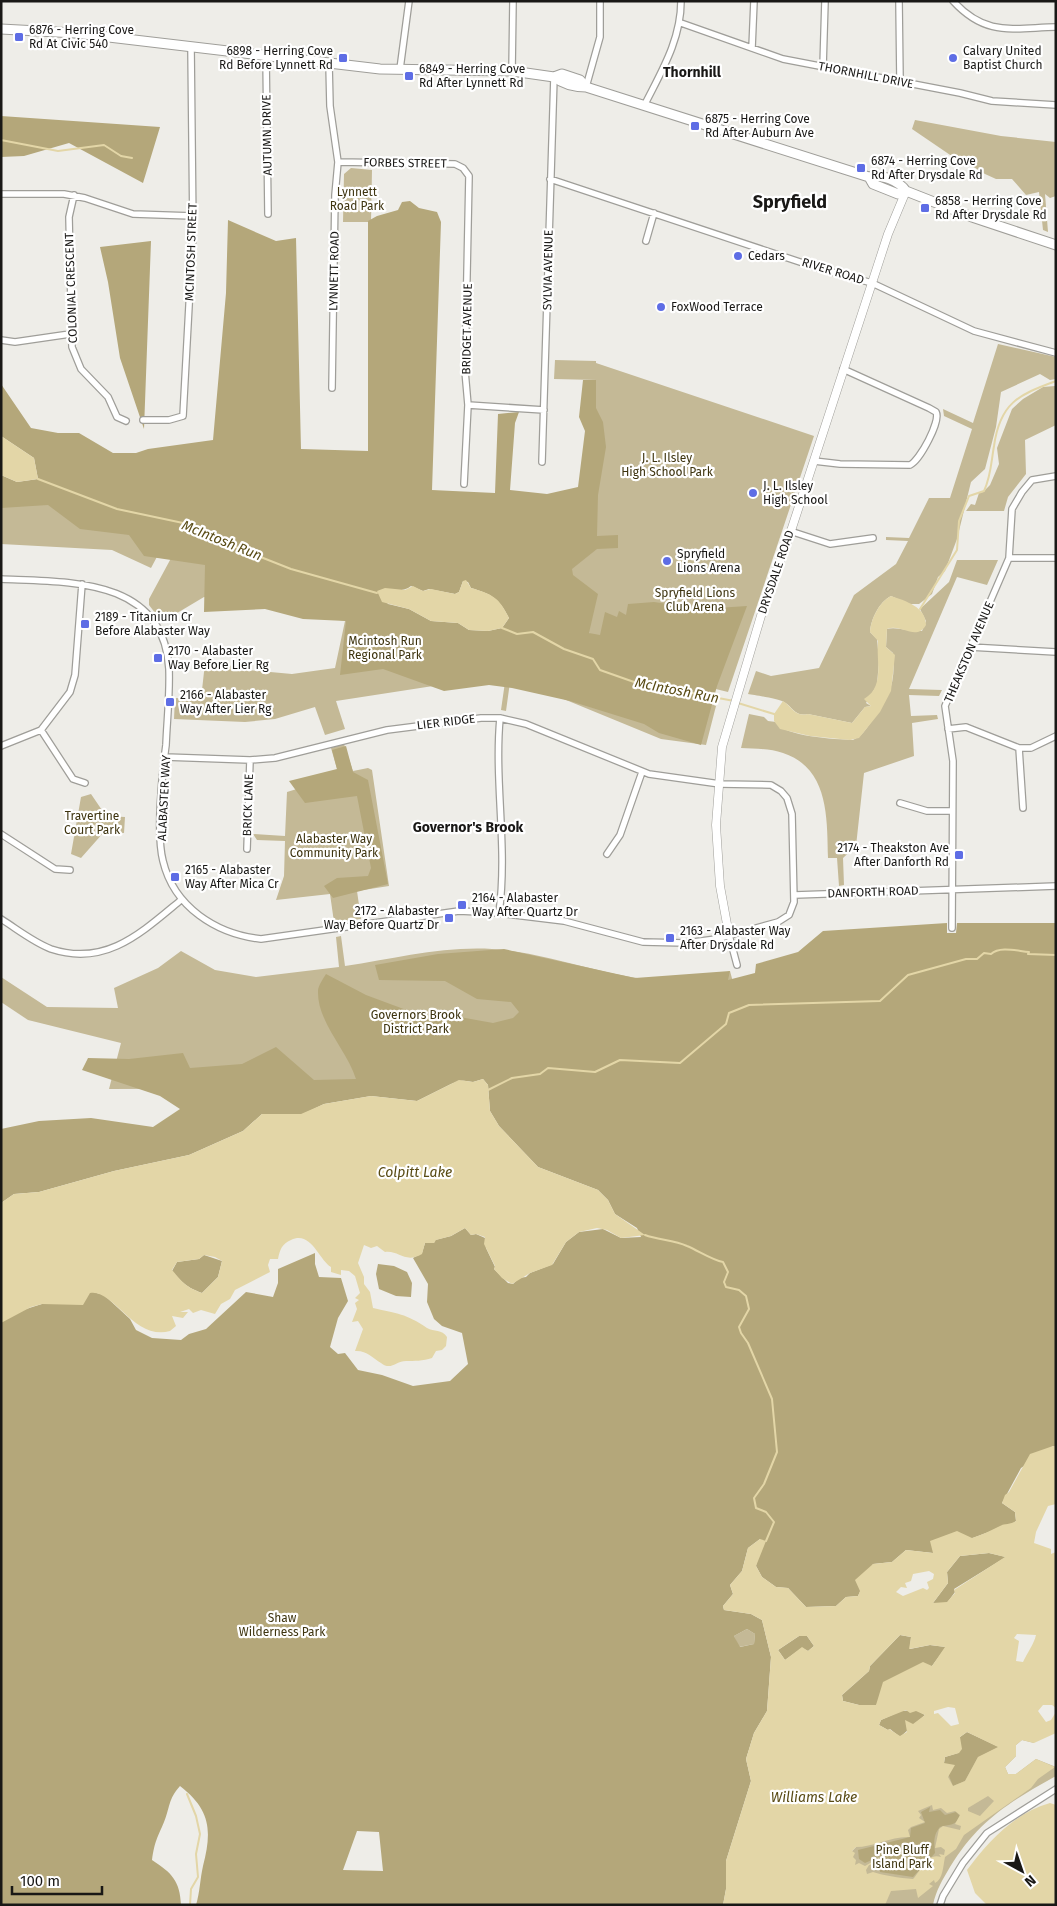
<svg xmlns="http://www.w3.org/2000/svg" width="1057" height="1906" font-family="'Fira Sans',sans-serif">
<rect width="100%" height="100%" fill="#eeede8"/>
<path fill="#c4b996" d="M915,120L1001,136L1056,142V196L1050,198L1045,194L1048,232L1043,230L1039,192L1026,195L1012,179H996L985,174L972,166L959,161L912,129Z
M351,168L372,170L371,222H343L344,174Z
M998,344L1056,357V379L1050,380L1040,374L1001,392L996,427L985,469L971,482L957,539L945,571L938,577L932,594L919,604H909L891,596C879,602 871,619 870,632L877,639L879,660L877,685L866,703L871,706L865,707L852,723L808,714C795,717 793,707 784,702C779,699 755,695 748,694L756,671L771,676L819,668L854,595L896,564L908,541L886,540V537L909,538L929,498H950L972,429L944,416L943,409L973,423Z
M555,360L596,361V363L814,436L728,692L609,663L498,494L592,500L596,380L554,379Z
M1055,386L1056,425L1025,440L1026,474L1008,497L1004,511H966L971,504L975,505L979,493L983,492L990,485L999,464L997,448L1012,409L1023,399L1043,387Z
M95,499L159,553L151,568L112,550L1,544V501Z
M176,549L702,700L716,706L706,745L661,739L549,693L510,682L506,711L501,710L505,682L472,680L336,701L345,729L325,735L315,707L275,719L245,722L174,719L175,698L201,699L205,663L213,661L248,670L292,674L335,668L345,621L204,597L162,622L149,605V599Z
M957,560H998L987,585L957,577L909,689L942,690L939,696L909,695L911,716L937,715L938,719L912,723L914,756L864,773L856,846L843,858L844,885L839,886L837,858H828C827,818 829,768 783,753C770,748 754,749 741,748L749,714L764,717L768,721L776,722C784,737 835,739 853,740C862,736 866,729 871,722C889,698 896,684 893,653L886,647L887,629C896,626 910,632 922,631L926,621L920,609L949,582Z
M344,744L353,771L368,768L372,770L389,886L357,891L361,919L334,922L330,894L276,900L284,876L285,841L257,840L253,834L285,836L287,792L339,776L331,748Z
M91,794L106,816L125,817L124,833L104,832L81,858L71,854L81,797Z
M341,936L345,966C393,959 443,946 492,949C572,954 651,1001 730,971L740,1008L434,1088L109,1089L121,1043L28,1020L1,1002V977L47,1007L118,1008L114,988L158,968L181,951L215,970L256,977L339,967L336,937Z
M747,1629L755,1634L754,1644L739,1647L734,1636Z
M1033,1735L1034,1743L1022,1740L1016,1745V1756L1005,1767L1008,1774H1016L1036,1759L1056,1767V1776C1009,1802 978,1821 950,1867C943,1879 936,1890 933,1905H876L866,1876L854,1865L849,1854L938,1765Z"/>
<path fill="#b4a77a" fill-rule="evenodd" d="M1,116L160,127L143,183L69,143L24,156L1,157Z
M410,201L419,208L437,212L441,222L432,490L495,493L498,414L519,412L515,423L510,490L547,494L578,487L585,431L579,417L583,380H596V408L603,422L606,447L598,495L597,536L618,535V548L597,549L572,569L573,575L598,594L589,633L600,635L605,612L617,617L619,611L626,615L628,604L654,602L702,609L747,606L717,686L701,745L659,733L644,724L570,701L512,688L489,685L444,691L383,669L340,675L346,621L303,619L265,609L204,612L205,565L144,556L129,535L80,529L48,505L1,508V475L17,482L38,479L34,458L1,436V384L31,428L58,433H79L113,453H136L148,449L213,440L226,293L228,220L276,241L296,238L301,449L368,451V221L377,216L398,210L402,202ZM463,581L468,582L471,588C491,594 499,598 509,618L502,628L488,631L469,630L458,623L431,621L409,609L388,604L379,591C389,587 402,594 411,586L423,591L429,589L455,594L459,592Z
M151,241L144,429L120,358L108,282L100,247Z
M346,746L353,772L368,780L388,884L333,898L324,886L337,878L368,876L371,868L357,796L305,803L289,781L337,769L332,750Z
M947,923V933H956L957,923H1056V1447L1053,1446L1021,1468L1002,1503L1015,1512L1016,1521C1009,1527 1002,1524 994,1530L933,1553L906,1550L892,1562L873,1564L858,1596L846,1597L836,1606L806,1607L788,1588L776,1587L762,1577L756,1566L760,1539L748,1548L742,1571L730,1585L733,1594L723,1606L724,1610L751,1614L762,1620L771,1657L767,1711L754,1733L746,1759L751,1781L726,1861V1889L723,1905H196C200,1892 200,1879 203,1866C212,1831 211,1810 180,1786C168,1799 170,1808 164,1822C157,1839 155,1840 152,1860C172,1873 180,1881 181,1905H1V1317L86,1290L104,1295L130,1319L136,1330L152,1338L181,1340L189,1334L206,1329L246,1292L273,1297L278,1283V1269L315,1253V1264L319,1277L341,1278L348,1301L338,1318L330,1347L338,1354L345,1353L358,1370L382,1375L413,1386L450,1381L468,1364L462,1333L442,1326L434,1319L427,1302L428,1284L413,1258L422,1253L425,1243H434L435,1240L451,1236L465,1228L471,1235L476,1234L485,1238L486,1248L495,1267L494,1269L508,1283L513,1284L519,1278L526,1277L530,1273L553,1264L566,1242L579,1232L603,1229L621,1238L641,1237L637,1228L615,1214L608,1200L598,1190L538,1167L499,1126L490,1111L488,1085L483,1079L473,1082L459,1080L417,1101L371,1096L324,1104L301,1115L262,1114L243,1131L189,1155L114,1171L39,1192L14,1194L1,1203V1129L39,1121L91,1118L153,1127L180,1109L160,1096L82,1070L88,1058L129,1059L183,1053L190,1068L242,1064L276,1047L314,1080L356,1079C347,1050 317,1022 318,991C318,986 323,979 326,974L366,995L409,1011L432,1012L493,1023L513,1018L519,1012L511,1002L477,999L445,981L379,980L375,965L438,954L504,949L635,978L730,971L728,980L755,973L756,964L798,952L823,931ZM747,1629L755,1634L754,1644L740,1647L734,1636ZM357,1831L379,1832L383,1871L343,1870Z
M204,1255L222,1261L218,1277L202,1293C186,1287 183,1283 172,1271L177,1262L199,1259Z
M378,1264L394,1266L407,1272L412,1283L411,1297L396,1296L379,1289L376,1274Z
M989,1553L1006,1557L954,1589L955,1592L947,1603H933L948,1583L947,1572L960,1556Z
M900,1635L911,1637L910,1649L930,1645L946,1647L932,1666L876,1705H859L843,1701L842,1695L869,1671L870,1666Z
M799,1636H807L814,1646L808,1651L802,1648L785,1660L778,1650Z
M916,1710L925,1715L900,1737L890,1729L888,1730L879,1725L881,1720L901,1711Z
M967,1732L999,1747L978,1757L965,1781L953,1786L944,1763L945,1757L958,1753L960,1737Z
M930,1807L929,1812L940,1810L945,1815L956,1812L960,1816C955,1827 949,1824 940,1827C933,1835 934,1843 935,1853L913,1877L880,1872L881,1856L865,1863L859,1859L858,1850L910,1837L911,1828L925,1823L921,1812Z"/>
<path fill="#e3d6a7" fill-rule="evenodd" d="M1,436L34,458L38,479L17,482L1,475Z
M466,580L471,588C492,594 499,597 509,618L502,628L488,631L469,630L458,623L431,621L409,609L382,602L377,591L385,588L405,590L413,586L423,591L431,589L455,594L459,592L463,581Z
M891,596C906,601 926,607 926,625C916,642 901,623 887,629L886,647L895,655L891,691L880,712L859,738L850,740L810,736L780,729L774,721V714L783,701C792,707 795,717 808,714L852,723L865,707L871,706L864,699C885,687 876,662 878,641L870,632C871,619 879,602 891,596Z
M483,1079L488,1085L490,1111L499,1126L538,1167L598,1190L608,1200L615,1214L645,1235L621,1238L607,1230L597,1228L579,1232L566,1242L552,1265L530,1273L512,1284L502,1278L494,1269L495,1266L484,1244L485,1237L476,1234L471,1235L465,1228L451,1236L436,1240L434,1243H425L422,1254C405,1264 399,1250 385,1252L377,1246L371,1248L364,1245L358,1263L364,1277V1284L370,1292L373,1308C398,1314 405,1313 427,1328C434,1332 442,1329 447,1337L446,1346L442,1350L436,1351L432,1358C423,1361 414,1361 406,1361C396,1361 391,1371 381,1363C373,1358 366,1350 355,1351L363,1329L358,1321L352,1322L357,1309L355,1303L359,1300L355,1298L360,1293L355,1276L349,1271L341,1270V1275L331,1272V1267C319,1260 311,1230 291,1240C282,1244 280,1249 278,1259H270L268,1265L270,1272L235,1290L230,1299L221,1304L215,1314L201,1310L193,1313L189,1309L180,1312H188L183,1318L172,1316L176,1326L170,1331C134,1341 113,1288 90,1293L83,1305L42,1304L31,1307L1,1323V1203L14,1194L39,1192L114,1171L189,1155L243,1131L262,1114H301L324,1104L371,1096L417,1101L459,1080L473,1082ZM204,1255L215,1257L222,1261L218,1277L202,1293C186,1287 183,1283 172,1270L177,1262L199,1259Z
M1053,1446L1056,1447V1504L1048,1506L1036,1532L1034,1543L1051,1549V1554L1056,1552V1708L1052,1705H1043L1038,1711L1046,1722L1051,1720L1056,1712V1733L1034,1743L1022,1740L1016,1745V1756L1005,1767L1008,1774H1016L1036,1759L1055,1767L1038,1779L1031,1788L964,1835L956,1849L945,1857C943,1867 943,1879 935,1883L934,1880L929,1884L933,1886L918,1898L916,1889L891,1891L885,1905H723L726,1889V1861L751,1781L746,1759L754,1733L767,1711L771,1657L762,1620L751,1614L724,1610L723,1606L733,1594L730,1585L742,1571L748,1548L760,1539L766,1541L756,1566L762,1577L776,1587L788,1588L806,1607L836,1606L846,1597L858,1596L860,1591L855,1580L873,1564L892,1562L906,1550L933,1553L930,1541L957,1531L972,1538C982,1535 990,1531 1000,1526C1005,1523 1010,1525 1016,1521L1015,1512L1002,1503L1005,1495L1009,1492L1030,1454ZM989,1553L1005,1557L954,1590L955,1593L947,1602L933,1603L948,1583L947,1572L960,1556ZM929,1571L934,1574L933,1579L927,1582L929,1588L927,1590L923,1588L903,1596L896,1592L901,1587L907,1588L905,1583L911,1581L913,1574ZM1017,1634L1036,1635C1034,1644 1027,1653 1023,1662L1016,1661L1019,1641L1014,1638ZM900,1635L911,1637L909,1649L930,1645L945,1647L932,1666L923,1662L883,1682L876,1705H859L843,1701L842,1695L869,1671L870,1666ZM799,1636H807L814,1646L808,1651L802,1647L785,1660L778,1650ZM948,1707L955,1708L959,1724L951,1726L938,1713L934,1714V1711ZM906,1710L910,1713L916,1711L925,1715L913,1724L905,1720L907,1732L900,1736L889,1729L888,1730L879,1725L881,1720ZM967,1732L998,1747L978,1757L965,1781L953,1786L948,1777L955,1765L944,1763L945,1757L959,1753L962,1749L960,1737ZM988,1796L994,1801L980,1816L968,1811V1808ZM932,1805L933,1810L941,1808L947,1813L955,1811L960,1815L955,1824L961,1826L960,1830L943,1826L939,1829L935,1848L941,1847L945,1850L944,1855L939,1854L941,1857C927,1852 921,1871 913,1879C900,1878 881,1875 873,1872L867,1874L866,1870L869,1865L876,1863L877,1869H880L879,1858L865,1866L859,1863L855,1865L856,1860L853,1857L855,1853L852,1851L856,1847C873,1847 892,1836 910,1837L908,1830L911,1827L925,1822L919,1818L921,1815L918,1811Z
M1050,1803L1056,1805V1905H987L975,1893L967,1870C988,1842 1014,1813 1050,1803Z"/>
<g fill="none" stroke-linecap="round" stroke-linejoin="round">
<path stroke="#e3d6a7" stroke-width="2" d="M1,140L58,151L104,145L121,156L132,158
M38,479L117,509L183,523L233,546L291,569L377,593
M920,609L957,550L959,521L969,496L984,491C991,476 991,463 994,446C1000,403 1018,395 1056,381
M502,628L517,634L533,632L564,649L593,659L600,670L634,682L734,701
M738,703L774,714
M488,1090L512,1078L540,1074L548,1068L595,1072L620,1060L680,1063L726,1024L729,1013L749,1005L880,1001L908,975L966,959H977L984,953L991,954C1000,946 1017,951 1029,952L1028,954L1056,955
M645,1235C658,1240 674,1240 687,1246C699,1251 712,1260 723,1262L728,1272L724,1282L726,1287L739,1290L746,1296L749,1309L739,1327L741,1333L748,1343L772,1399L777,1452L764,1484L754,1498L756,1508L766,1512L774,1522L766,1541
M187,1794L196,1816L200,1834L196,1854L198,1877L191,1889L190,1905"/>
<g stroke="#9f9e99" stroke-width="8">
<path id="minor" d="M899,1L900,81
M953,1C986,37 1012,28 1056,27
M681,23L783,59L960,93L992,101L1056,105
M752,48L754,1
M266,56L268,214
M329,64L330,106L338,162L335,195L332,388
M823,67L825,1
M400,69L409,1
M512,71L513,1
M586,87L600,37V1
M644,106C661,72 681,40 681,1
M338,162L455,164L463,168L469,176L465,371L468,405L464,484
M550,179L821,269L872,283L974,331L1056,353
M1,194H64L85,198L133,214L193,216
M74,195L69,217L72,347L81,369L108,397L117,417L126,421
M646,241L654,213
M1,340L15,342L70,334
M468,405L544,410
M143,420H169L183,416L193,232L191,47
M814,461L840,464L910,465C920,460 941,421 936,412L929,408L843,369
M542,462L554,77
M790,531L830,544L873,538
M1009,558H1056
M1,579C68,582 164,577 169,669C170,694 167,720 166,745C162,774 156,834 163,861C174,907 216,934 261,939L459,911L499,913L564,921L643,942L686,943L716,939L778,922L789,915L794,902L792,814L787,798L781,791L771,785L720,784L649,774L526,724L500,718H481L387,730L275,758L250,760L165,757
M970,647L1056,652
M948,729L966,727L1019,748H1031L1056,736
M41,730L73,779L85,783
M1,746L41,730L70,692L75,675L82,584
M1019,748L1023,808
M900,803L927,811H951
M1,834L55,869L70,870
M247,849L250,760
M607,854L620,835L642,772
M795,895L1056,886
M499,913C508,847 494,783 500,718
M1,919C17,929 33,942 51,949C106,967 141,933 181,900
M952,928L953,761L945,706L1009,558L1012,509L1022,492L1032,480L1056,476
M729,935L737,965
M940,1905L943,1896L963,1863L987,1833L1056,1789"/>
</g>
<g stroke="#9f9e99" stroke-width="9">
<path id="tertiary" d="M729,935L720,886L716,825L722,747L766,599L788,540L888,234L906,191"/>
</g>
<g stroke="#9f9e99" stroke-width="11">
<path id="secondary" d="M1,29L75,33L380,69L512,71L554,77L562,74L580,80L586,87
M554,77C563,84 574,87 586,87L869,177C881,173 899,181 906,191L972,217L1056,245
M869,177L873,184L898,194L906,191"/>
</g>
<use href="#minor" stroke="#fff" stroke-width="5.5"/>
<use href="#tertiary" stroke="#fff" stroke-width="8"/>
<use href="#secondary" stroke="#fff" stroke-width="9"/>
</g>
<g fill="#5e6de5" stroke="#fff" stroke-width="2">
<rect x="14" y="32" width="10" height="10" rx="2.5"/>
<rect x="338" y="53" width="10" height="10" rx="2.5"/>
<circle cx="953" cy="58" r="5"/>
<rect x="404" y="71" width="10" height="10" rx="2.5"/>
<rect x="690" y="121" width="10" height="10" rx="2.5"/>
<rect x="856" y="163" width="10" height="10" rx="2.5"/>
<rect x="920" y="203" width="10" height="10" rx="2.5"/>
<circle cx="738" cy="256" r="5"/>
<circle cx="661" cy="307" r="5"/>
<circle cx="753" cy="493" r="5"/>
<circle cx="667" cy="561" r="5"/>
<rect x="80" y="619" width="10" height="10" rx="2.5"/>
<rect x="153" y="653" width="10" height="10" rx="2.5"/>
<rect x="165" y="697" width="10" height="10" rx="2.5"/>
<rect x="954" y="850" width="10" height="10" rx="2.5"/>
<rect x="170" y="872" width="10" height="10" rx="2.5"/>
<rect x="457" y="900" width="10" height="10" rx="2.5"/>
<rect x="444" y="913" width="10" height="10" rx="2.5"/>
<rect x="665" y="933" width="10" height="10" rx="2.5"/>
</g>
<g text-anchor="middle" stroke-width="4.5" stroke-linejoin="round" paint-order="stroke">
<g font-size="12" fill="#191816" stroke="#fff" text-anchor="start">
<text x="29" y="34">6876 - Herring Cove<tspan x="29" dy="14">Rd At Civic 540</tspan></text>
<text x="333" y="55" text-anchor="end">6898 - Herring Cove<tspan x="333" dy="14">Rd Before Lynnett Rd</tspan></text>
<text x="963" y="55">Calvary United<tspan x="963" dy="14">Baptist Church</tspan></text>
<text x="419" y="73">6849 - Herring Cove<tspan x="419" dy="14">Rd After Lynnett Rd</tspan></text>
<text x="705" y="123">6875 - Herring Cove<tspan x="705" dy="14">Rd After Auburn Ave</tspan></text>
<text x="871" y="165">6874 - Herring Cove<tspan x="871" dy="14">Rd After Drysdale Rd</tspan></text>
<text x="935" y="205">6858 - Herring Cove<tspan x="935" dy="14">Rd After Drysdale Rd</tspan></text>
<text x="748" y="260">Cedars</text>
<text x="671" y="311">FoxWood Terrace</text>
<text x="763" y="490">J. L. Ilsley<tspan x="763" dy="14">High School</tspan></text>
<text x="677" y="558">Spryfield<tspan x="677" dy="14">Lions Arena</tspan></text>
<text x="95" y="621">2189 - Titanium Cr<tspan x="95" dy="14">Before Alabaster Way</tspan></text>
<text x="168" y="655">2170 - Alabaster<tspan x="168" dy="14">Way Before Lier Rg</tspan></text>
<text x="180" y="699">2166 - Alabaster<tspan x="180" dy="14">Way After Lier Rg</tspan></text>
<text x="949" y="852" text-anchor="end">2174 - Theakston Ave<tspan x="949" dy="14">After Danforth Rd</tspan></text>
<text x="185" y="874">2165 - Alabaster<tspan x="185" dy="14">Way After Mica Cr</tspan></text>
<text x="472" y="902">2164 - Alabaster<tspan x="472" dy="14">Way After Quartz Dr</tspan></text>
<text x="439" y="915" text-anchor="end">2172 - Alabaster<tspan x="439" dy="14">Way Before Quartz Dr</tspan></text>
<text x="680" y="935">2163 - Alabaster Way<tspan x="680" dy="14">After Drysdale Rd</tspan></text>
</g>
<g font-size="12" fill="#191816" stroke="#fff">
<text transform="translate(866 75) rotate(11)" y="4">THORNHILL DRIVE</text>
<text transform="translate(267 135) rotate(-91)" y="4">AUTUMN DRIVE</text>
<text transform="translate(405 163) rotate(1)" y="4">FORBES STREET</text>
<text transform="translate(191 252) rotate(-88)" y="4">MCINTOSH STREET</text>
<text transform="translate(548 270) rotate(-89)" y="4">SYLVIA AVENUE</text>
<text transform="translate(334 271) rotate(-89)" y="4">LYNNETT ROAD</text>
<text transform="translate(833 271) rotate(17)" y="4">RIVER ROAD</text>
<text transform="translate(71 288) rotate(-92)" y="4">COLONIAL CRESCENT</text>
<text transform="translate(467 329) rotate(-89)" y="4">BRIDGET AVENUE</text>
<text transform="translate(776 572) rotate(-71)" y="4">DRYSDALE ROAD</text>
<text transform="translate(969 652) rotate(-67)" y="4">THEAKSTON AVENUE</text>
<text transform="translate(446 722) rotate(-7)" y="4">LIER RIDGE</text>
<text transform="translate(164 798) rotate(-87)" y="4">ALABASTER WAY</text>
<text transform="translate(248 805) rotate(-88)" y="4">BRICK LANE</text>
<text transform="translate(873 892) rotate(-2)" y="4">DANFORTH ROAD</text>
</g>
<g font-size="12" fill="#3e340f" stroke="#fff">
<text x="357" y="196">Lynnett<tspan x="357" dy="14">Road Park</tspan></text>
<text x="667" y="462">J. L. Ilsley<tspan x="667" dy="14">High School Park</tspan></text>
<text x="695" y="597">Spryfield Lions<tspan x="695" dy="14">Club Arena</tspan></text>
<text x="385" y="645">Mcintosh Run<tspan x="385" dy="14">Regional Park</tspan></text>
<text x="92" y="820">Travertine<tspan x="92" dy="14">Court Park</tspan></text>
<text x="334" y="843">Alabaster Way<tspan x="334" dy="14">Community Park</tspan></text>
<text x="416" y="1019">Governors Brook<tspan x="416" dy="14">District Park</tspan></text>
<text x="282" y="1622">Shaw<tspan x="282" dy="14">Wilderness Park</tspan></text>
<text x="902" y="1854">Pine Bluff<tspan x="902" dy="14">Island Park</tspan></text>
</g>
<g font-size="14" font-weight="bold" fill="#191816" stroke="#fff">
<text x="692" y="77">Thornhill</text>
<text x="468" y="832">Governor's Brook</text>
</g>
<g font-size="14" font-style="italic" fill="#594b14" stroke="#fff">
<text transform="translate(222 540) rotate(22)" y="5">McIntosh Run</text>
<text transform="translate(677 690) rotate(11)" y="5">McIntosh Run</text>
<text x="415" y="1177">Colpitt Lake</text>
<text x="814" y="1802">Williams Lake</text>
</g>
<g font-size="18" font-weight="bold" fill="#191816" stroke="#fff">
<text x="790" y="208">Spryfield</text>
</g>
</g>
<rect width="1057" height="1906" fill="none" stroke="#191816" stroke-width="5"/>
<g transform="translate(1022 1871) rotate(140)" stroke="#ffffff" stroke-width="4" paint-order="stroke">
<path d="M0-4L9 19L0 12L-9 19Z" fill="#191816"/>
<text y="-8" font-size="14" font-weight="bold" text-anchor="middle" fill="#191816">N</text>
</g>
<path d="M12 1886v8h90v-8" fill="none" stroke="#191816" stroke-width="2.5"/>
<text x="20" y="1886" font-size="15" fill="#191816" stroke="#ffffff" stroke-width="4" paint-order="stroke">100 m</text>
</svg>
